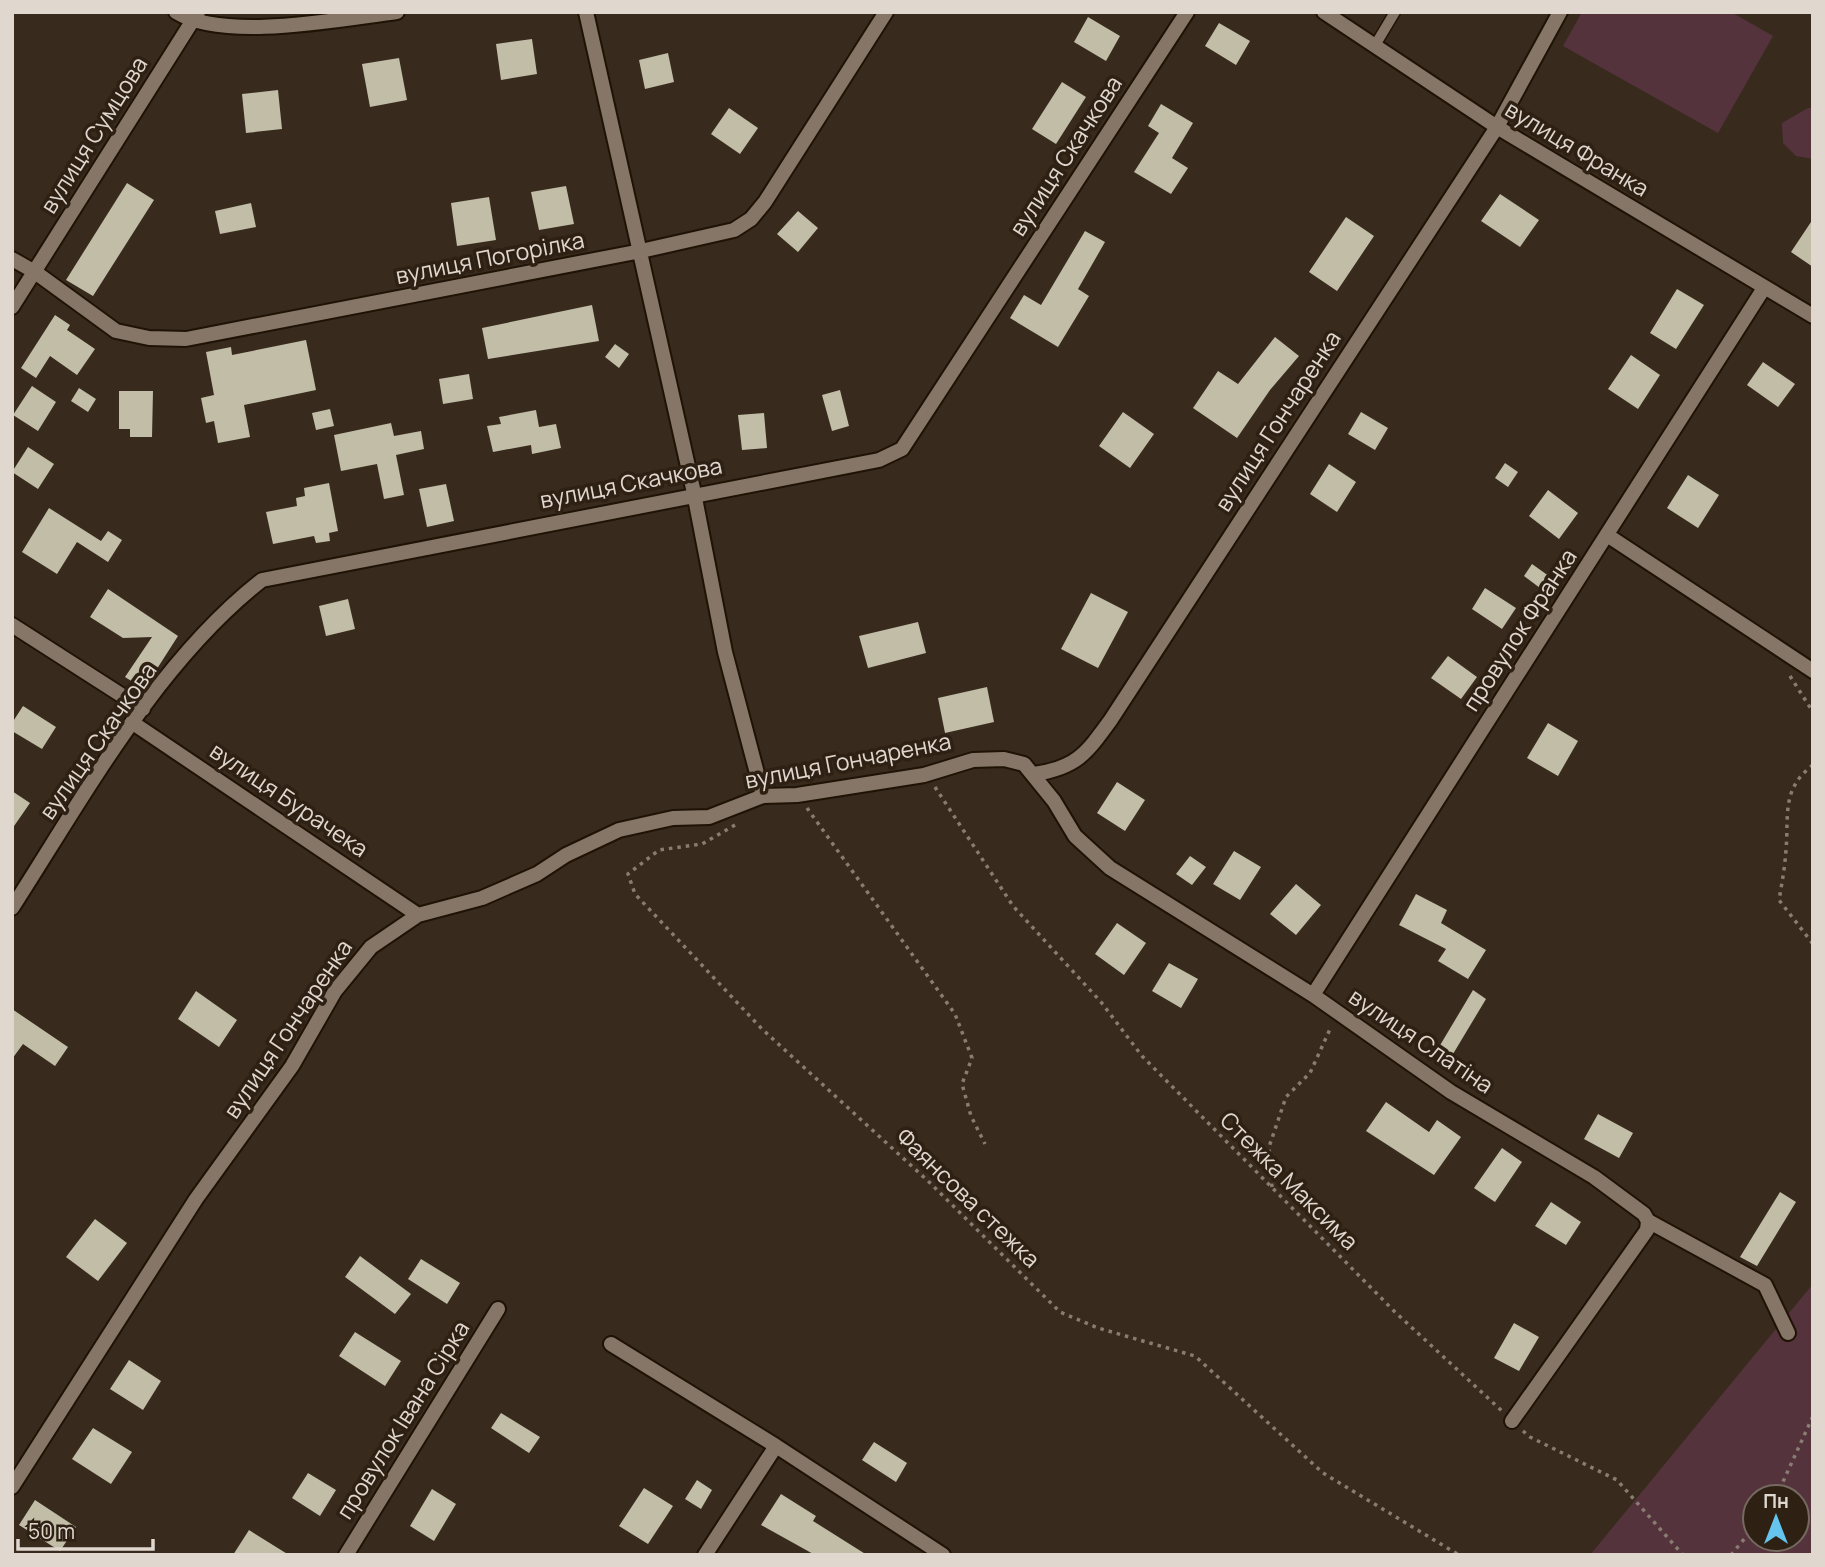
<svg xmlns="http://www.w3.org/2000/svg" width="1825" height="1567" font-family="Manrope,sans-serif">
<rect width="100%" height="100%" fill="#382b1d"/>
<path fill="#55333d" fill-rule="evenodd" d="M1582,12H1731L1773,36L1718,133L1563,46Z
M1808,108H1813V159L1796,156L1783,143L1782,123Z
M1813,1284V1555H1590ZM1755,1497H1797V1539H1755Z"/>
<path fill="#c1bda7" d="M1088,17L1120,36L1106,61L1074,42Z
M1219,23L1250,41L1236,65L1205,46Z
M532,39L537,74L501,80L496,44Z
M668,53L674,82L645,89L639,60Z
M399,58L407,100L370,107L362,64Z
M1062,82L1086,97L1056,144L1032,129Z
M278,90L282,129L246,133L242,94Z
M1161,104L1193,123L1172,158L1188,168L1171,194L1134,172L1159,133L1148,126Z
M729,108L758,128L740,154L711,134Z
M127,183L154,200L93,296L66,280Z
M566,186L574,224L539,230L531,192Z
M1500,194L1539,220L1520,247L1481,221Z
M489,197L496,240L457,246L451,203Z
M251,203L256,227L220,234L215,211Z
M798,211L818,228L798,252L777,234Z
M1346,217L1374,236L1337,291L1309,272Z
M1813,219V267L1791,252Z
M1085,231L1105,242L1078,289L1089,296L1058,347L1010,318L1024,295L1041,305Z
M1677,289L1704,305L1676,349L1650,333Z
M592,305L599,341L488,359L482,328Z
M55,315L70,325L67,330L95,349L77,375L50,356L36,378L21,368Z
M1275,337L1299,356L1270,390L1237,438L1193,408L1218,371L1238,384Z
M306,340L316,390L244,405L250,437L218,443L214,421L206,423L201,398L214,395L206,352L231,347L232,355Z
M615,344L629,354L619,368L605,357Z
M1631,355L1660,375L1638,409L1608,389Z
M1763,362L1795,384L1778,407L1747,385Z
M469,374L473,399L443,404L439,379Z
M32,386L56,402L38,431L13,415Z
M79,388L96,399L88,412L71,401Z
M840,390L849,426L832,431L822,395Z
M119,391H153L152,437H130V429H119Z
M330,409L334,426L316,430L312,413Z
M536,410L539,427L556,424L561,448L532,454L531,445L493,452L487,426L501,424L499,417Z
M1123,412L1154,434L1130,468L1099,446Z
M1361,412L1388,428L1375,450L1348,434Z
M764,413L767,448L742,450L738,415Z
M391,423L394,436L421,431L424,449L396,455L404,495L384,499L377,464L341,471L334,435Z
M28,447L54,464L38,489L12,472Z
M1505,463L1518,472L1508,487L1495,478Z
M1329,464L1356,482L1337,512L1310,494Z
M1688,475L1719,495L1698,528L1667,508Z
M329,483L338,531L329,533L330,541L316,543L314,536L273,544L266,512L297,506L296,498L305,496L304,488Z
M446,484L454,521L427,527L419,489Z
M1548,490L1578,513L1559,539L1529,516Z
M49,508L101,541L108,531L122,540L108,562L77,542L57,574L22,552Z
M1532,564L1553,579L1544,591L1524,576Z
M1485,588L1516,608L1502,629L1472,609Z
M108,589L178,636L144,689L125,677L152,637L123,638L90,617Z
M1091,593L1128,612L1098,668L1061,649Z
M348,599L355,629L326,636L319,606Z
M918,622L926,653L868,668L859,636Z
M1448,656L1477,677L1461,699L1431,678Z
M987,687L994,722L945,733L938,698Z
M23,706L56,727L42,749L12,731V723Z
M1548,723L1578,741L1558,776L1527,758Z
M1117,782L1145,800L1125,831L1097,813Z
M12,791L30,803L12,829Z
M1234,851L1261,867L1240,900L1213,884Z
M1190,856L1206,867L1192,885L1176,874Z
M1296,884L1321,905L1296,935L1270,914Z
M1416,894L1447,910L1441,923L1486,950L1468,979L1438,961L1446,949L1399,925Z
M1117,923L1146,943L1124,975L1095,954Z
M1169,963L1198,979L1181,1008L1152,991Z
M1473,990L1486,999L1453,1054L1439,1047Z
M196,991L237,1020L219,1047L178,1019Z
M12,1009L68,1047L55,1066L23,1044L12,1059Z
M1386,1102L1429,1132L1437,1120L1461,1137L1434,1175L1366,1131Z
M1598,1114L1633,1133L1619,1158L1584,1139Z
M1502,1148L1522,1162L1495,1202L1474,1188Z
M1780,1192L1796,1202L1757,1266L1740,1257Z
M1551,1202L1581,1222L1566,1245L1535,1226Z
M95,1219L127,1243L98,1281L66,1257Z
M360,1256L411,1294L395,1314L345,1277Z
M421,1259L460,1283L447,1304L408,1279Z
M1514,1323L1539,1337L1519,1371L1494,1358Z
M355,1332L401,1361L385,1386L339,1356Z
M129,1360L161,1381L143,1410L110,1389Z
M501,1413L540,1437L529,1453L491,1428Z
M93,1428L132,1452L111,1484L72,1459Z
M874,1442L907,1463L896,1482L862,1460Z
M308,1473L336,1490L320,1516L292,1498Z
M697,1480L712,1490L701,1509L685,1499Z
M644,1488L673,1506L648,1544L619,1526Z
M432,1489L456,1504L434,1541L410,1526Z
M781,1494L816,1516L813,1521L867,1555H815L761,1525Z
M35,1500L76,1527L60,1551L19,1525Z
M249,1530L289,1555H233Z"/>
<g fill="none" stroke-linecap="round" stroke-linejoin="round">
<g stroke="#1f1306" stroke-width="13">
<path id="lane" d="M1374,47L1395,12"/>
</g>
<g stroke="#1f1306" stroke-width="18">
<path id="street" d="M176,12C225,42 340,19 397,12
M586,12L694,493L725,652L763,796
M1324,12L1497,127L1813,316
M12,259L35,272L116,331L149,338L186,339L641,251L734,230L751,219L765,202L886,12
M12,307L198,12
M1607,535L1813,671
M12,625L143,709
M133,723L418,915
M1034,774C1076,768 1086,754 1110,721L1497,127L1560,12
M12,908C84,796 157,662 262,580L879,460L902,449L1187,12
M1313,995L1764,288
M611,1344L776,1446
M1512,1421L1647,1230L1648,1221
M12,1487L196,1199L292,1066L335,991L371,947L418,915L482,898L537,874L566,855L619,830L673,818L709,817L763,796L797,795L924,775L973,760L1004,759L1024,764L1054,801L1075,836L1110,868L1313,995L1451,1092L1594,1177L1644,1214L1648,1221L1765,1285L1788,1333
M346,1555L498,1309
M705,1555L776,1446L943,1555"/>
</g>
<path stroke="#887d72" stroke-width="3.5" stroke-dasharray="3.5 5" stroke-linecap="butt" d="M1790,676L1813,712
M1813,765C1781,789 1789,815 1786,850C1785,866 1782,883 1779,900L1813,944
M935,787L1013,906L1101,1002L1142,1056L1395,1312L1502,1411
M807,808L955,1014L972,1058L962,1084L971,1116L985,1144
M735,825L702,844L659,850L628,874L635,894L762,1029L928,1181L1060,1312L1098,1328L1195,1356L1323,1473L1459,1555
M1272,1187L1269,1147L1286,1097L1310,1073L1331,1027
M1523,1431L1530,1437L1617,1480L1683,1555
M1776,1497L1813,1416
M1731,1555L1755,1526"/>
<use href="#lane" stroke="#867667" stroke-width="10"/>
<use href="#street" stroke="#867667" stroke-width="14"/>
</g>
<g text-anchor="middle" stroke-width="7" stroke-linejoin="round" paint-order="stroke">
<g font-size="23" fill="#e0d7cf" stroke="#2e2114">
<text transform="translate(94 135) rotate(-58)" y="8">вулиця Сумцова</text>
<text transform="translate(1577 149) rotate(31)" y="8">вулиця Франка</text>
<text transform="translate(1066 156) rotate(-57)" y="8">вулиця Скачкова</text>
<text transform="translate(490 258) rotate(-11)" y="8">вулиця Погорілка</text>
<text transform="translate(1278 421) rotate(-57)" y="8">вулиця Гончаренка</text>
<text transform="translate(631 483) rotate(-11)" y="8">вулиця Скачкова</text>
<text transform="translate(1520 630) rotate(-57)" y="8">провулок Франка</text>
<text transform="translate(98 741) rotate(-55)" y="8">вулиця Скачкова</text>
<text transform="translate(848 761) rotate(-11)" y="8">вулиця Гончаренка</text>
<text transform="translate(289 800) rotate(34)" y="8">вулиця Бурачека</text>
<text transform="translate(288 1029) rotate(-56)" y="8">вулиця Гончаренка</text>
<text transform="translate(1421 1041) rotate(34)" y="8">вулиця Слатіна</text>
<text transform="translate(1289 1181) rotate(45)" y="8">Стежка Максима</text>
<text transform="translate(968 1198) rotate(44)" y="8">Фаянсова стежка</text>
<text transform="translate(403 1420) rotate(-58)" y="8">провулок Івана Сірка</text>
</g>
</g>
<rect width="1825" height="1567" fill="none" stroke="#e0d7cf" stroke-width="28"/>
<g transform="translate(1776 1518)"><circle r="33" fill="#2e2114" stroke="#756a5f" stroke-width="2"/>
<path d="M0-5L12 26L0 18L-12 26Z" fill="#65c5ee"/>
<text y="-10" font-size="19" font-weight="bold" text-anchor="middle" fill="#e0d7cf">Пн</text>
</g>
<path d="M18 1539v10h135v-10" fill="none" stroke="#e0d7cf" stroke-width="3.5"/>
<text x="28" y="1539" font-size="21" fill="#e0d7cf" stroke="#2e2114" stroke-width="5" paint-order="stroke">50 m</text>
</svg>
